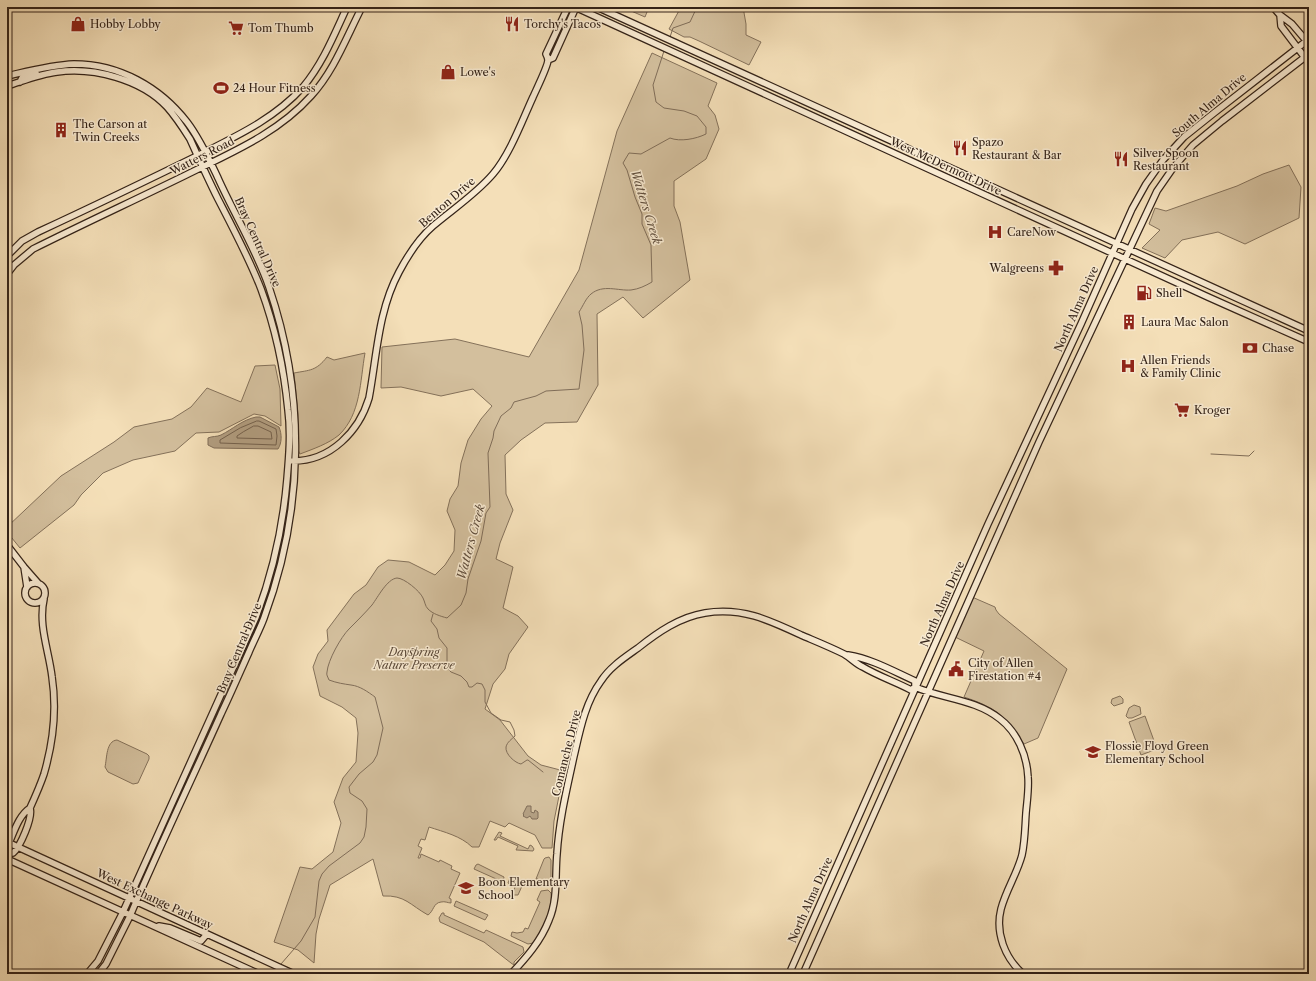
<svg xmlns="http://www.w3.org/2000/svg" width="1316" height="981" font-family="'Libre Caslon Text',serif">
<rect width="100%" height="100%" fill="#f4dfb8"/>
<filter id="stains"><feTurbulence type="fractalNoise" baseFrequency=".005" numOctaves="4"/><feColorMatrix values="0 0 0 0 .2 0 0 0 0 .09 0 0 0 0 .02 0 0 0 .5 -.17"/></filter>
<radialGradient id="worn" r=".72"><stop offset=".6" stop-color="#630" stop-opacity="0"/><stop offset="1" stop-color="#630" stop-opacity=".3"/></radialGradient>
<path fill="#d3bf9d" stroke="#84715a" d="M622,7H649L645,17Z
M681,7H743L746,24V35L761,42L749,65L699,41L690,37H684L669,29Z
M652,53L717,83L708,106L715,115L719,129L706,159L674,181V206L680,222L690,280L643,318L623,297L597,314L598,385L577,422L545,423L521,440L505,455L506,494L513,510L500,543L496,559L513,567L503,608L518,616L528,627L509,654L505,669L493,684L485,709L500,720L528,756L541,765L564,771L554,821L552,848H542L535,835L509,823L505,827L490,821L479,847H472C461,836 444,832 429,827L425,840L421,839L418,846L422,848L418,858H420L421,854L439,862L440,860L452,866L451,869L460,873L449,898L451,899V903C448,903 445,901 441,902C433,903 434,911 428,915C410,905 405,895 383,896L373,859L330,885L319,919L316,934L314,963L298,950L274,942L300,867L312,869L333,852L341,823L334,802L343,778L356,762L358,733L356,718L342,707L320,696L313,667L318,654L328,641L327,630L354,594L366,585L378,567L388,560L409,562L435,575L445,565L454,551L455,530L447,511L450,499L458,486L461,463L468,440L481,419L492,406L473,389L441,396L401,387L381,388L382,347L455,339L529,357L579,270L617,131Z
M1289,165L1301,187L1299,218L1245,244L1218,232L1182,240L1165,258L1142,248L1160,230L1149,224L1155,208L1166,211L1237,186L1263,174Z
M365,353C360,381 361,414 339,435C328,444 313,449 300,454L298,450V415L294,373C310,370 316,371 327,357L334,360Z
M275,365L280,389L281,426L265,416L254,414L219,432L196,433L175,451L133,460L103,473L81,495L74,505L20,548L7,532V527L61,476L114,442L134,427L172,419L191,407L207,388L241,402L255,366Z
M972,597L995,607L996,610L999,614L1067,669L1038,738L1024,744C1005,716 997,708 964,697L984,651L955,637Z
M1120,696L1123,699V703L1114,706L1111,703L1112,699Z
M1134,705L1140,707L1141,714L1132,718H1128L1126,716L1129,708Z
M1145,716L1157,749L1141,755L1129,722Z
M117,740L147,754L149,756V759L138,783L133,784L108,772L105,767C107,758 106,741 117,740Z
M499,832L502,833L500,836L528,849L530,845L532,846L534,849L533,851L517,850H516L518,846L498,837L496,840H494Z
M549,857L551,860V882L543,883L538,881V879H536L544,859L545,858Z
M478,864L504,877L503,882L474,869L476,865Z
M510,878L521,882L522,886L518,895H512L515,887L508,883Z
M548,890L551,893C553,908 542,931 533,943L528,944L511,936L512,932L517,933L523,932L525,928L528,929L540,902L537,900L541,891Z
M456,901L488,915L485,920L454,906Z
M442,913H444V915L484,933L486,930L523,947L524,952L514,962V965L511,963L484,942L440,922L439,918Z"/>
<path fill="#b39f82" stroke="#806d58" d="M256,417H260L279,427C282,434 282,443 278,449L214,448L208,445V438C212,436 217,437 221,435C233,429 242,420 256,417Z
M527,806H531V812L534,813L535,810L538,812V818L537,819H532L530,816L527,818L523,816L524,815L523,814Z"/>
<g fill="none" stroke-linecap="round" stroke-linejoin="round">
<path stroke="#74614d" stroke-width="1" d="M257,421H259L276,429L277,436L276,445L220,443V440L240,428Z
M254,426H258L271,432L272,439L237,438V436L243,432Z"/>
<path stroke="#806d58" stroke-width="1" d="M670,37L673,28L690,22L697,7
M1211,454L1249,456L1254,451
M433,614L431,621L437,629L439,638L447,648V668L451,672L461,676L467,682L469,687H472L477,683L482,684L485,690V702L491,713L501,720L510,722L514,730L515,736C512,739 507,742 506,747C505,754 515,763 521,764L527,760H528L543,772
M281,964L301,941L315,917L319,881L322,874L329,866L360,843L364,837L366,827L367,809L362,801L350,793L349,787L359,774L373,762L377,755L383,728L375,697C368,692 360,686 351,685C344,684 337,683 329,680C328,677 326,675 327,672C328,660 341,637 349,629C357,621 365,613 372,605C378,597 387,579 397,578C404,578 420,591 423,598C425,602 425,606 428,609C433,614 440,616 447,618L461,605L466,593L468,579L481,541L486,513L490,507L488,453L493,438L494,431L501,416L511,408L514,402L536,396L546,391L579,389L584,350L582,325L579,312C583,306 586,298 591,294C603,284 618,291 631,290C639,289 645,286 652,282L651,245L642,224V214L635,197L627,170L623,163L629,153L641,154L670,138C680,142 696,139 706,134V127L697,116L684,111L664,108L656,102L653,85L664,51
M273,974L277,968"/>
<g stroke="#342318" stroke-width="8">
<path id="secondary" d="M575,7L1208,297L1309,342
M597,7L1309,331
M1273,7L1280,15L1292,24L1309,44
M1280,15L1281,26L1309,63
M548,60L553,58L576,7
M7,76C29,71 51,65 74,64C119,64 160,87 187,122C200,139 209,159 218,178C234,214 256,249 269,287C306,396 304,510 264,618C260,629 254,640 249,652C240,672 231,693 221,714C191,781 159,848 130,916L106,964L98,974
M20,82L22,78L36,72
M7,86C23,81 40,74 57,72C93,67 141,79 167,107C176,117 183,128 190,139C199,159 208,179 218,199C233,228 249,258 261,289C275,327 284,369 288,410C291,433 289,456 287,479C283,527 273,572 256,617L123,912L98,961L87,974
M7,256L22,241L38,232C94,206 150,179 205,152C241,134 276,117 303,87C323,63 334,35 347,7
M7,274L14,265L33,249C83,224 135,200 186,175C230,153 277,134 311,96C334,71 346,38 362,7
M293,461C331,461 359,431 369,398C377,355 378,311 399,272C408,255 419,238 433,226C453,209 476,194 493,174C510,154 522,121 533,97C536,90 548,66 548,60C548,58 547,56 546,54L568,7
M7,545L24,567L38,583
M24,567L27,587
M25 593a10 10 0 1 1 20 0a10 10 0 1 1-20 0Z
M848,655C872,659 893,671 915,681V686
M915,687C943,699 975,699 1000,719C1017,732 1027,755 1028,777C1029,789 1027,801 1026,813C1025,827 1025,841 1022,855C1017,874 1006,890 1001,909C995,933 1005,958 1023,974
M7,842L294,974
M9,843C14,832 19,815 30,808
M7,853H13C20,847 33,818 30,808C35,797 40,786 44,774C53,743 57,710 52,677C49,651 38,625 44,599
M7,859L259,974
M159,926L170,928L201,941L207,934
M511,974C526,958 541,941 549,920C558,899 555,876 557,854C559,821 567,788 574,756C580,730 585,703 601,681C610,667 624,658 638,648C658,632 680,617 705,613C742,607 769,620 801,635C815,641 830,647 844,654C851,658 856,664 863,667C878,676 896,682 911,690L915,687
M789,974L988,524L1081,324L1132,209L1146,184L1163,160L1184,137L1214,113L1309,39
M803,974L1039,442L1157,191L1173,168L1193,145L1222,121L1309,54"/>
</g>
<use href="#secondary" stroke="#f8ead1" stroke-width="5.5"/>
</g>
<defs>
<g id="shop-bare" transform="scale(1.2)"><path d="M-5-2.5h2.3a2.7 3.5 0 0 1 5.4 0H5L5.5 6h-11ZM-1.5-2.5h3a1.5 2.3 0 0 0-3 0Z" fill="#8f2418" stroke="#f8ead1" stroke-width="2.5" paint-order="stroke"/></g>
<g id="restaurant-bare" transform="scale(1.2)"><path d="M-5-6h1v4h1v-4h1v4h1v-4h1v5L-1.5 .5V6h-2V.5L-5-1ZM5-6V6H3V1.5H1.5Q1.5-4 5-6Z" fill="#8f2418" stroke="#f8ead1" stroke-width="2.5" paint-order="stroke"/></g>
<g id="supermarket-bare" transform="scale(1.2)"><path d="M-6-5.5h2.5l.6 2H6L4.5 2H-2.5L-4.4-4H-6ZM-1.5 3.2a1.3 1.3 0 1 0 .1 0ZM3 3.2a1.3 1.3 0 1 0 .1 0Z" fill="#8f2418" stroke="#f8ead1" stroke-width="2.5" paint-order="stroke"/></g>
<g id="stadium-bare" transform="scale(1.2)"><path d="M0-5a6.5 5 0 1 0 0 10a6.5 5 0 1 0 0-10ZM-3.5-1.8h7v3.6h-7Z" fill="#8f2418" stroke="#f8ead1" stroke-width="2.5" paint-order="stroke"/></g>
<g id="building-bare" transform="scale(1.2)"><path d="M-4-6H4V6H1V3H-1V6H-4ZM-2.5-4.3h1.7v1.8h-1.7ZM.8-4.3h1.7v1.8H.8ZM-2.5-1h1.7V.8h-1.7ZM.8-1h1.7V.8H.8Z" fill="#8f2418" stroke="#f8ead1" stroke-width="2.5" paint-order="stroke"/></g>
<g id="hospital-bare" transform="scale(1.2)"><path d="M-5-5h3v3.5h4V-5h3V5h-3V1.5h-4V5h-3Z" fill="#8f2418" stroke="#f8ead1" stroke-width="2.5" paint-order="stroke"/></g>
<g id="pharmacy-bare" transform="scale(1.2)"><path d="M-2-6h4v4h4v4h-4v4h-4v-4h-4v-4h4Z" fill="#8f2418" stroke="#f8ead1" stroke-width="2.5" paint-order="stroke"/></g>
<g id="fuel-bare" transform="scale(1.2)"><path d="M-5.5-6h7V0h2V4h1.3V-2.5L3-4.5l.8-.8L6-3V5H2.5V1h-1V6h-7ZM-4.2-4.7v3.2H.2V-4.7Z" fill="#8f2418" stroke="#f8ead1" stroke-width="2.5" paint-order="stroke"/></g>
<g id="bank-bare" transform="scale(1.2)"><path d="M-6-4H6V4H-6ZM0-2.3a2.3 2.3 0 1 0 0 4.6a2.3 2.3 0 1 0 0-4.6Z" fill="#8f2418" stroke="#f8ead1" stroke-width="2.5" paint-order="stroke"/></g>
<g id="civic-bare" transform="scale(1.2)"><path d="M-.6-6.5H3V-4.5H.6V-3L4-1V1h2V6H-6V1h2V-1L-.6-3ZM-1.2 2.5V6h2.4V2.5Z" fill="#8f2418" stroke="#f8ead1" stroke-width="2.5" paint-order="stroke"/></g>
<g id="school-bare" transform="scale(1.2)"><path d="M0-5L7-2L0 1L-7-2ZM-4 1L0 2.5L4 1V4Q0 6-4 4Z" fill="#8f2418" stroke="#f8ead1" stroke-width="2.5" paint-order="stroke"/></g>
</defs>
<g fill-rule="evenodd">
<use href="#shop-bare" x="78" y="24"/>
<use href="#restaurant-bare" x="512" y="24"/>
<use href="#supermarket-bare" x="236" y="28"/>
<use href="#shop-bare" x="448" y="72"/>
<use href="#stadium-bare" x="221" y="88"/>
<use href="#building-bare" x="61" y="130"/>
<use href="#restaurant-bare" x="960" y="148"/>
<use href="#restaurant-bare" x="1121" y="159"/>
<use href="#hospital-bare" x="995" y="232"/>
<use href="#pharmacy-bare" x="1056" y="268"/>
<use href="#fuel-bare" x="1144" y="293"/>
<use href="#building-bare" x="1129" y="322"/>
<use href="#bank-bare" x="1250" y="348"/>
<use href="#hospital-bare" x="1128" y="366"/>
<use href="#supermarket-bare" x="1182" y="410"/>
<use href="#civic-bare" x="956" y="669"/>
<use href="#school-bare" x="1093" y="752"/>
<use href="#school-bare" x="466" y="888"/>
</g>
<g text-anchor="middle" stroke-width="3" stroke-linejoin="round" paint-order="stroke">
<g font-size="11" fill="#342318" stroke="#f8ead1" text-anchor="start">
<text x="90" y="28">Hobby Lobby</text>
<text x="524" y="28">Torchy's Tacos</text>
<text x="248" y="32">Tom Thumb</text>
<text x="460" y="76">Lowe's</text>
<text x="233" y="92">24 Hour Fitness</text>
<text x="73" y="128">The Carson at<tspan x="73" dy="13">Twin Creeks</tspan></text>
<text x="972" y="146">Spazo<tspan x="972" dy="13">Restaurant &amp; Bar</tspan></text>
<text x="1133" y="157">Silver Spoon<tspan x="1133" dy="13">Restaurant</tspan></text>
<text x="1007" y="236">CareNow</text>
<text x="1044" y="272" text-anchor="end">Walgreens</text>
<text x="1156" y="297">Shell</text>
<text x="1141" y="326">Laura Mac Salon</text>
<text x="1262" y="352">Chase</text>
<text x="1140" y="364">Allen Friends<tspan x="1140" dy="13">&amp; Family Clinic</tspan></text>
<text x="1194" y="414">Kroger</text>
<text x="968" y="667">City of Allen<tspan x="968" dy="13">Firestation #4</tspan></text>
<text x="1105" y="750">Flossie Floyd Green<tspan x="1105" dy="13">Elementary School</tspan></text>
<text x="478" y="886">Boon Elementary<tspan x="478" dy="13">School</tspan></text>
</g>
<g font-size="11" fill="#342318" stroke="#f8ead1">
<text transform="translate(1209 105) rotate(-40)" y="4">South Alma Drive</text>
<text transform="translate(202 156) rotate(-27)" y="4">Watters Road</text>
<text transform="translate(946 166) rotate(25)" y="4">West McDermott Drive</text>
<text transform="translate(447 202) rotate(-41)" y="4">Benton Drive</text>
<text transform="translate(258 242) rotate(66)" y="4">Bray Central Drive</text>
<text transform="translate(1076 309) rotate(-66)" y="4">North Alma Drive</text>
<text transform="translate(942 604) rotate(-66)" y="4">North Alma Drive</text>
<text transform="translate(239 648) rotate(-67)" y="4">Bray Central Drive</text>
<text transform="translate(566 753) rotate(-76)" y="4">Comanche Drive</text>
<text transform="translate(155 899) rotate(25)" y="4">West Exchange Parkway</text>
<text transform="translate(810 900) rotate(-66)" y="4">North Alma Drive</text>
</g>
<g font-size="11" font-style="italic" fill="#5c4a39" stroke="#f8ead1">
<text x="414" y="656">Dayspring<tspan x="414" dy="13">Nature Preserve</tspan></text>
</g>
<g font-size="12" font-style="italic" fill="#604e3d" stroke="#f8ead1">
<text transform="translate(646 207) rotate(73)" y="4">Watters Creek</text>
<text transform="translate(471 542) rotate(-75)" y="4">Watters Creek</text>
</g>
</g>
<rect width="1316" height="981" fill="none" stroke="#f4dfb8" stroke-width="24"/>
<rect x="8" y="8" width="1300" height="965" fill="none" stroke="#342318" stroke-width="2"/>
<rect x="12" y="12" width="1292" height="957" fill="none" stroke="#342318"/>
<rect width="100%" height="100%" filter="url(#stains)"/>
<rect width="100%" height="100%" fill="url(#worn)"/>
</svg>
